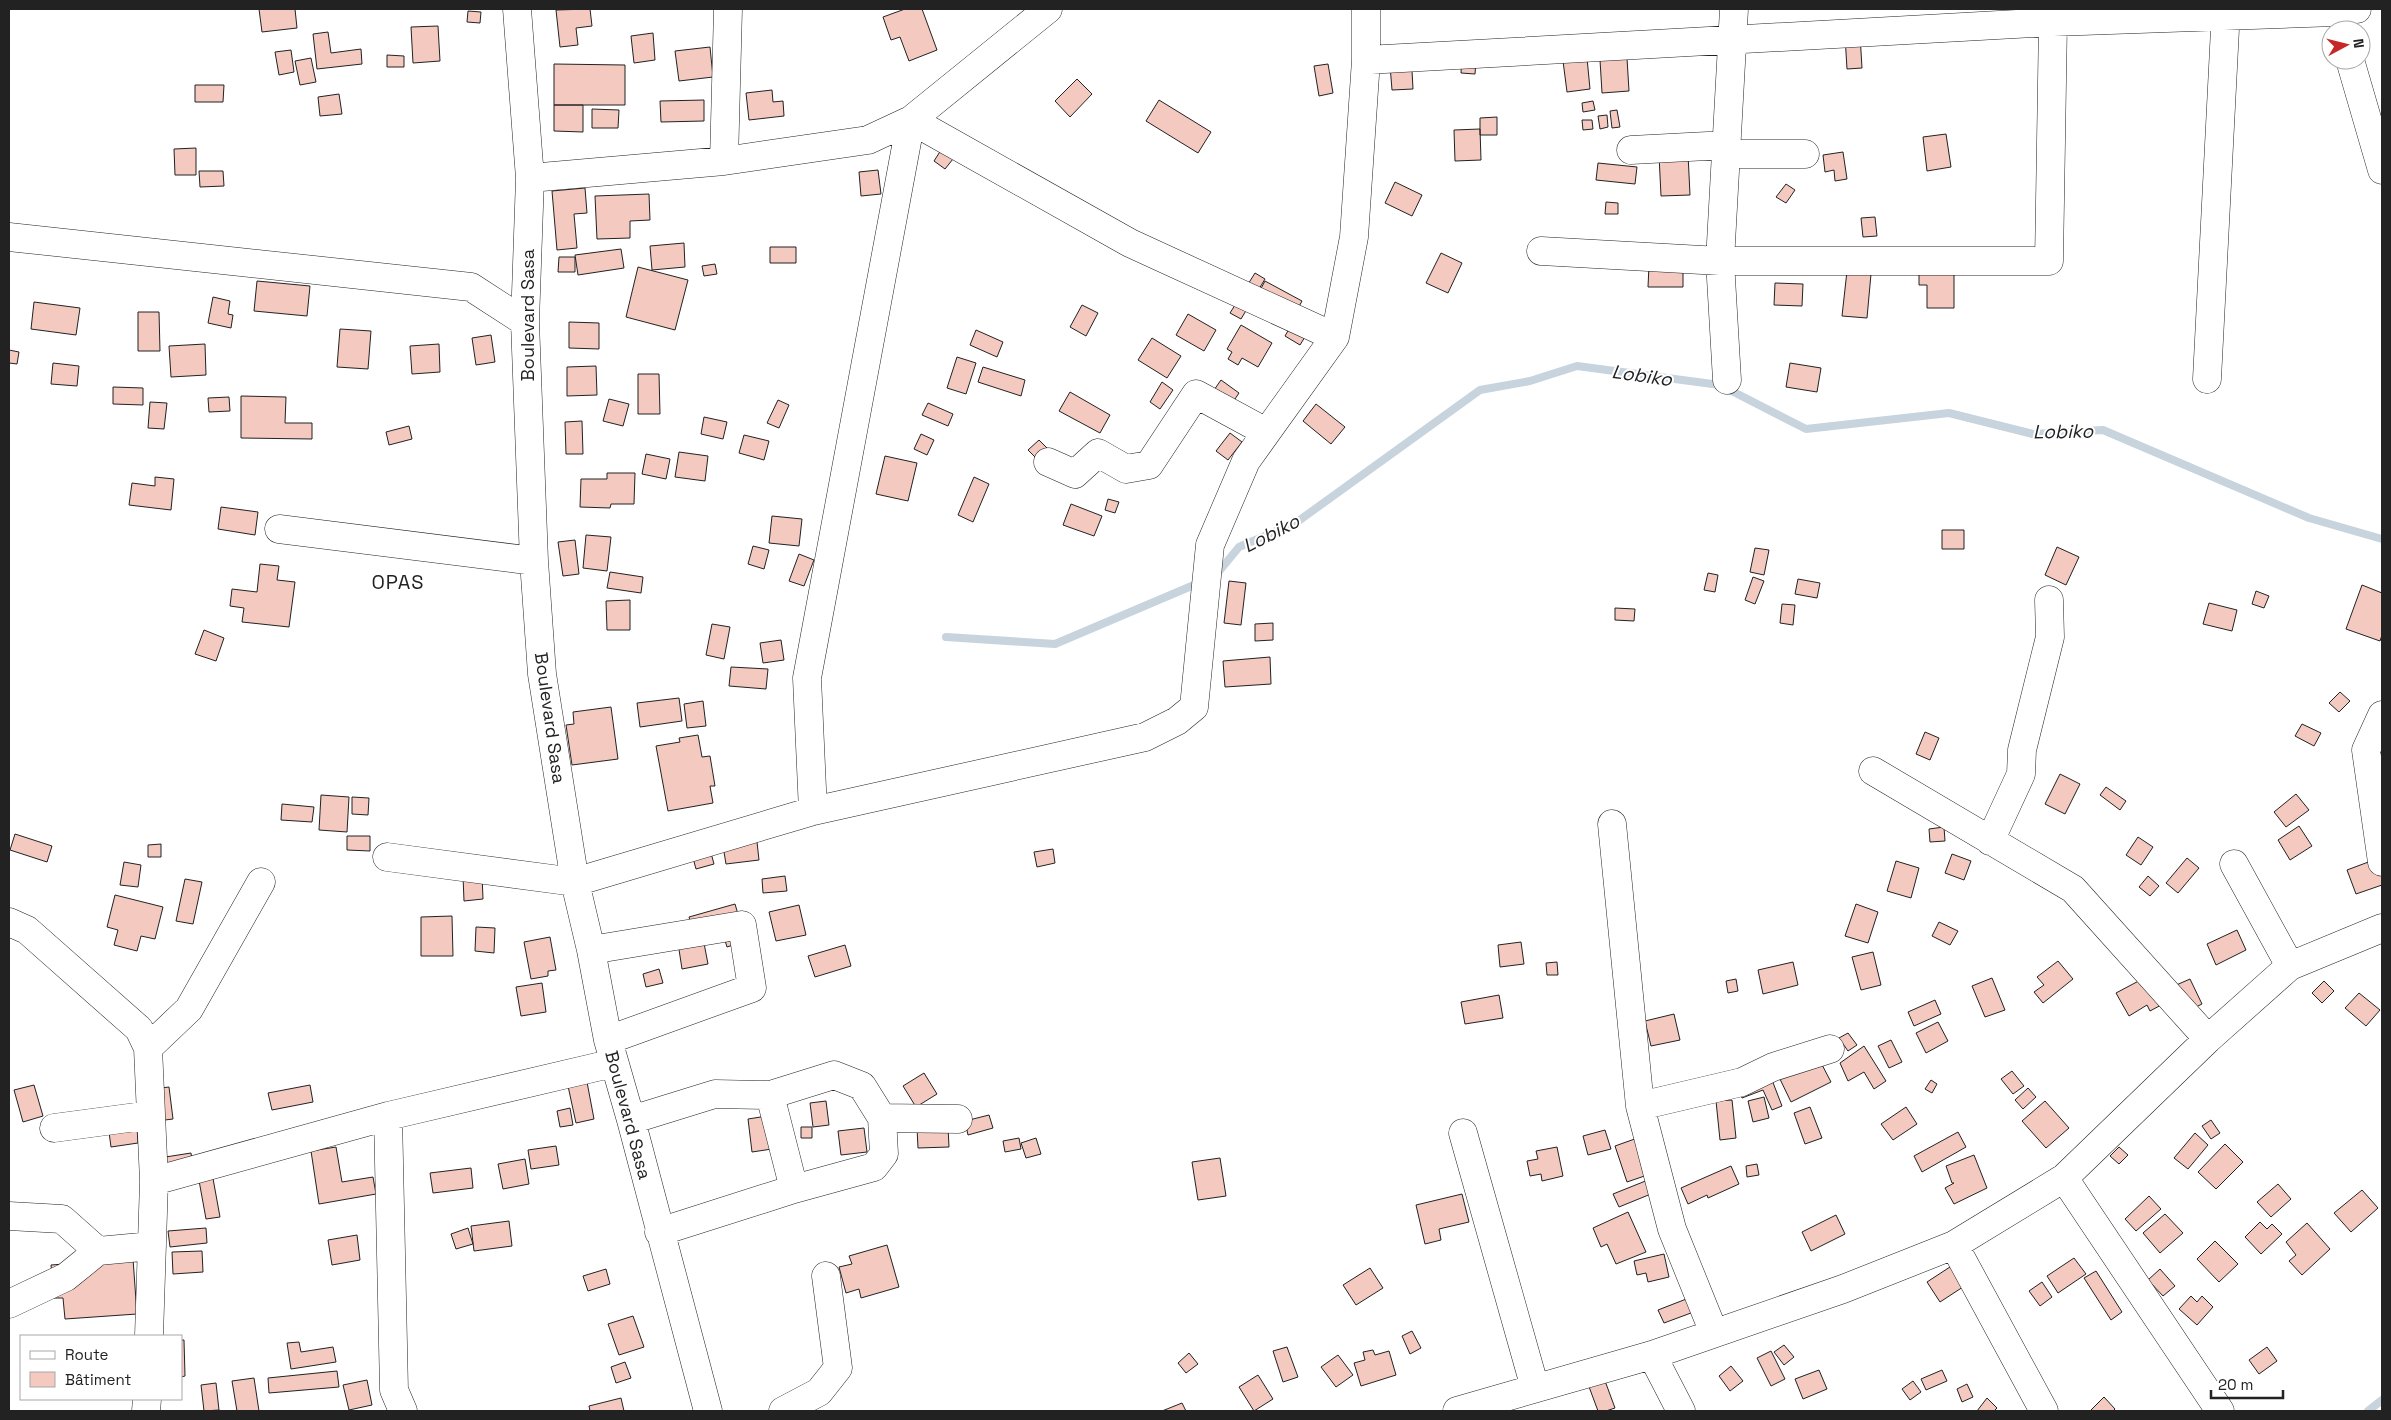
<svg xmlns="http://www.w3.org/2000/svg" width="2391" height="1420" font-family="'Space Grotesk',sans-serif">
<rect width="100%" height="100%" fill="#fff"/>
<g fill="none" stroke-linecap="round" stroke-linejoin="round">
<path stroke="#c7d3dd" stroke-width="8" d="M1216,575L1239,547L1297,522L1480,390L1530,381L1577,366L1720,385L1806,429L1949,413L2033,434L2103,430L2309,518L2382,539
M946,637L1055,644L1201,582
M2368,1411L2382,1400"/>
</g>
<path fill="#f3c9c0" stroke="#222" d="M259,9H295L297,28L262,32Z
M590,9L592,26L576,28L578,45L560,47L556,10Z
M905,9H922L937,50L909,61L900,37L891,40L883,17Z
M468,11L481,12L480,23L467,22Z
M438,26L440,61L413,63L411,27Z
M328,32L331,53L361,49L362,64L317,69L313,34Z
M653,33L655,60L634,63L631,36Z
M1860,35L1862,68L1847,69L1845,36Z
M1462,46L1477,47L1475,74L1461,73Z
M710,47L713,77L679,81L675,51Z
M291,50L294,72L279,75L275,52Z
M1411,52L1413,89L1392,90L1389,53Z
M387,55L404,56V67H387Z
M311,58L316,82L300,85L295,61Z
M1587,58L1590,89L1567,92L1563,61Z
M1627,58L1629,91L1602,93L1600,60Z
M554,64L625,65V105H554Z
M1328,64L1333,93L1319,96L1314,66Z
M1077,79L1092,94L1070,117L1055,101Z
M195,85H224L223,102H195Z
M772,90L773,102L783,101L784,116L749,120L746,93Z
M339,94L342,114L320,116L318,97Z
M704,100V121L661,122L660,101Z
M1159,100L1211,132L1198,153L1146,121Z
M1593,101L1595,110L1583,112L1582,103Z
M554,105H583V132L554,131Z
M592,109L619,110L618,128H592Z
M1617,110L1620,127L1612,128L1610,111Z
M1607,115L1608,127L1600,129L1598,116Z
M1497,117V135H1480V118Z
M1582,120H1592L1593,129L1583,130Z
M1480,129L1481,160L1455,161L1454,130Z
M1946,134L1951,167L1927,171L1923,137Z
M196,148V175H175L174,149Z
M941,150L953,159L945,169L934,161Z
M1843,152L1847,179L1835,181L1834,170L1825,172L1823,155Z
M1688,154L1690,195L1661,196L1659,155Z
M1598,163L1637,167L1635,184L1596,180Z
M878,170L881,194L861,196L859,172Z
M199,171H223L224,186L200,187Z
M1395,182L1422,195L1412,216L1385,203Z
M1786,184L1795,190L1786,203L1776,197Z
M585,188L587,213L574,214L577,248L557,250L552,191Z
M649,194L650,220L630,221V238L597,239L595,196Z
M1606,202L1618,203V214H1605Z
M1875,217L1877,236L1863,237L1861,218Z
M684,243L685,267L652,270L650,246Z
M770,247H796V263H770Z
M621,249L624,268L578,275L575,255Z
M1441,253L1462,263L1448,293L1426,283Z
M559,257H575V272H558Z
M715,264L717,274L704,276L702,266Z
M1683,264V287H1648L1649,265Z
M638,267L688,280L675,330L626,317Z
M1919,267H1954V308H1927V285H1919Z
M1847,271L1871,274L1867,318L1842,316Z
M1255,273L1265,279L1241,319L1230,313Z
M257,281L310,286L307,316L254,311Z
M1265,281L1302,301L1295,314L1258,294Z
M1775,283L1803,284L1802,306L1774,305Z
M213,297L230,301L228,314L233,315L231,328L208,323Z
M34,302L80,308L76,335L31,329Z
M1082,305L1098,313L1086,336L1070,327Z
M138,312H159L160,351H138Z
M1188,314L1216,330L1204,351L1176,335Z
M1297,315L1313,324L1300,345L1285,336Z
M569,322L599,323V349L569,348Z
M1241,325L1272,343L1258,367L1242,358L1238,365L1228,359L1232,352L1227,349Z
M340,329L371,331L368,369L337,367Z
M976,330L1003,342L997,357L970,345Z
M491,335L495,362L476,365L472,338Z
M1152,338L1181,356L1167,378L1138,360Z
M205,344L206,375L171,377L169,346Z
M439,344L440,372L412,374L410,346Z
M9,350L19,352L17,364L9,363Z
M957,357L976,363L966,394L947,388Z
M53,363L79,366L77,386L51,384Z
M1790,363L1821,368L1817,392L1786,387Z
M596,366L597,395L567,396V367Z
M983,367L1025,380L1021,396L978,382Z
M638,374H659L660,414H638Z
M1221,380L1239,393L1233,402L1214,390Z
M1162,382L1173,390L1160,409L1150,402Z
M113,387L143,388V405L113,404Z
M1070,392L1110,415L1100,433L1059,411Z
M241,396L286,397L285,423H312V439L241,438Z
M229,397L230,411L209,412L208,398Z
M609,399L629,404L623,426L603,421Z
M778,400L789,405L779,428L767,423Z
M150,402L167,403L164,429L148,428Z
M928,403L953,414L948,426L922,415Z
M1316,404L1345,427L1331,444L1303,421Z
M704,417L727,422L723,439L701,434Z
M582,421L583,454H566L565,422Z
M409,426L412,439L389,445L386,432Z
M1230,433L1242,442L1228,460L1216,451Z
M921,434L934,440L927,455L914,449Z
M744,435L769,441L764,460L739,453Z
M1039,440L1050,451L1039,461L1028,450Z
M679,452L708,456L705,481L675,477Z
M646,454L670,459L666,479L642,474Z
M885,456L917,463L908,501L876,494Z
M607,473H635L634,504H611L610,508L580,507L581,479H607Z
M155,477L174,479L171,510L129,505L132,483L155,486Z
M974,477L989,484L973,522L958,515Z
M1108,499L1119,502L1115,513L1105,510Z
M1071,504L1102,516L1094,536L1063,525Z
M221,507L258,512L255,535L218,529Z
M772,516L802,519L799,546L769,543Z
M1942,530H1964V549H1942Z
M586,535L611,537L607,571L583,568Z
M575,540L579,574L563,576L558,542Z
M753,546L769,550L764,569L748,564Z
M2057,547L2079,557L2066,585L2045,575Z
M1755,548L1769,550L1764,575L1750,572Z
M799,554L814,560L804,586L789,581Z
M260,564L279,566L277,580L295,582L289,627L242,622L244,608L230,606L232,589L257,592Z
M610,572L643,577L641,593L607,588Z
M1708,573L1718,575L1715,592L1704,590Z
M1753,577L1764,581L1755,604L1745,600Z
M1798,579L1820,583L1817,598L1795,594Z
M1229,581L1246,583L1241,625L1224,623Z
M2362,585L2382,593V635L2380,641L2346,629Z
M2256,591L2269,596L2264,608L2252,604Z
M630,600V630H607L606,601Z
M2209,603L2237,610L2232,631L2203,624Z
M1782,604L1795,605L1793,625L1780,623Z
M1615,608L1635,609L1634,621L1615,620Z
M1273,623V640L1255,641V624Z
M712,624L730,627L724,659L706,655Z
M204,630L224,638L216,661L195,654Z
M781,640L784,660L763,663L760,643Z
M1270,657L1271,684L1225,687L1223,661Z
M731,667L768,669L766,689L729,686Z
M2340,692L2350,701L2339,712L2329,703Z
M679,698L682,721L640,727L637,703Z
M703,701L706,726L687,728L684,704Z
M611,707L618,759L572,765L566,725L574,724L573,712Z
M2302,724L2321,733L2314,746L2295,736Z
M1925,732L1939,738L1930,760L1916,754Z
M698,735L702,757L710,756L715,786H710L713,803L668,811L656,746L680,742L679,738Z
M2060,774L2080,784L2065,814L2045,804Z
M2106,787L2126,801L2120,810L2100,795Z
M2296,794L2309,810L2286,827L2274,812Z
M321,795L349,797L347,832L319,830Z
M352,797L369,798L368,815L352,814Z
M282,804L314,807L312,822L281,820Z
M2299,826L2312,846L2290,860L2278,840Z
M1944,827L1945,841L1930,842L1929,829Z
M15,834L52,846L47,862L10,850Z
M347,836H370V851L347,850Z
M2138,837L2153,847L2141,865L2126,855Z
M757,842L759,860L726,864L723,846Z
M161,844V857H148V845Z
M1053,849L1055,863L1037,867L1034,852Z
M711,853L714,864L696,869L693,858Z
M1952,854L1971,861L1964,880L1945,873Z
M2187,858L2199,868L2178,893L2166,883Z
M2379,858L2382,866V885L2356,894L2347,870Z
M1896,861L1919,868L1911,898L1887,891Z
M124,862L141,865L138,887L120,885Z
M482,874L483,899L464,901L463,876Z
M785,876L787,891L763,893L762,879Z
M2148,876L2159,886L2150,896L2139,887Z
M185,879L202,882L193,924L176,921Z
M115,895L163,907L155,939L141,936L137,951L114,945L118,930L107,927Z
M735,904L746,941L727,947L721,927L694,935L689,917Z
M1856,904L1878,912L1868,943L1845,936Z
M799,905L806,935L776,941L769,912Z
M452,916L453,956H421V917Z
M1939,922L1958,931L1950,945L1932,936Z
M476,927L495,928L494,953L475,951Z
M2237,930L2246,950L2216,965L2207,944Z
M550,937L556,970L548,971V976L531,979L524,942Z
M703,938L708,964L682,969L678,943Z
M1521,942L1524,964L1500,967L1498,945Z
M845,945L851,966L815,977L808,956Z
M1873,952L1881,985L1861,990L1852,957Z
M2058,961L2073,979L2043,1003L2034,992L2044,985L2037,977Z
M1557,962L1558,975H1547L1546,963Z
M1793,962L1798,985L1763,994L1758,970Z
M659,969L663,983L646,987L643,974Z
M2148,976L2163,1004L2150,1011L2147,1005L2129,1016L2116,993Z
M1992,978L2005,1010L1985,1017L1972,986Z
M1736,979L1738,991L1728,993L1726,981Z
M2190,979L2202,1004L2186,1012L2174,986Z
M2324,981L2334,991L2322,1003L2312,993Z
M542,983L546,1012L521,1016L516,987Z
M2359,993L2380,1010L2366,1026L2345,1008Z
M1499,995L1503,1018L1465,1024L1461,1002Z
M1935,1000L1941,1014L1914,1026L1908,1012Z
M1674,1014L1680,1040L1651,1046L1645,1021Z
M1938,1022L1948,1041L1926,1053L1916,1033Z
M1848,1033L1857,1045L1848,1051L1839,1038Z
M1891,1040L1902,1062L1889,1068L1878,1046Z
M1864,1046L1886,1081L1874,1089L1864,1072L1848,1081L1840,1063Z
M1818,1057L1831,1082L1791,1102L1779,1077Z
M1767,1067L1782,1106L1772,1110L1763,1090L1742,1098L1735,1080Z
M2012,1071L2024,1086L2013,1094L2001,1079Z
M924,1073L937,1094L916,1107L903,1086Z
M1931,1080L1937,1084L1932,1093L1925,1089Z
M587,1082L594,1119L576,1123L568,1086Z
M34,1085L43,1116L23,1122L14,1090Z
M310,1085L313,1102L272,1110L268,1093Z
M169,1087L173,1119L157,1121L153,1089Z
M2028,1088L2036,1097L2023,1109L2015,1100Z
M1764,1097L1769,1118L1753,1122L1748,1101Z
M1732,1100L1736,1138L1720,1140L1716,1101Z
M826,1101L829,1125L813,1127L810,1103Z
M2045,1101L2069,1128L2046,1148L2022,1121Z
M1810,1107L1822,1138L1805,1144L1794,1113Z
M1906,1107L1917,1124L1893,1140L1881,1124Z
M570,1108L573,1125L560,1127L557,1111Z
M989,1115L993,1128L968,1135L965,1121Z
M767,1116L772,1149L752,1152L748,1119Z
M2211,1120L2220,1133L2211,1139L2202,1126Z
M801,1127H812V1138H801Z
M948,1127L949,1147L918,1148L917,1128Z
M137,1128L138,1143L111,1147L109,1132Z
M864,1128L867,1152L841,1155L838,1131Z
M1605,1130L1611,1149L1588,1155L1583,1136Z
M1958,1132L1966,1147L1922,1172L1914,1156Z
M2195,1133L2208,1145L2188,1169L2174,1158Z
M1646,1135L1659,1171L1627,1182L1615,1146Z
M1019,1138L1021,1149L1005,1152L1003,1141Z
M1036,1138L1041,1154L1026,1158L1021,1143Z
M2225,1144L2243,1162L2216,1189L2198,1172Z
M556,1146L559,1165L531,1169L528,1150Z
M336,1147L342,1182L373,1177L376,1194L319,1204L311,1151Z
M1557,1147L1563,1176L1542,1181L1541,1174L1530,1176L1527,1161L1538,1159L1536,1151Z
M2119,1147L2128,1155L2119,1164L2110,1156Z
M191,1153L193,1169L161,1174L159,1158Z
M1974,1155L1987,1188L1954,1204L1945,1188L1954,1183H1952L1946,1166Z
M1220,1158L1226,1196L1198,1200L1192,1162Z
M525,1159L529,1184L503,1189L498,1164Z
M210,1162L220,1217L206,1219L196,1164Z
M1757,1164L1759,1175L1747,1177L1746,1166Z
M1731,1166L1739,1184L1708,1198L1707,1195L1688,1204L1681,1188Z
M471,1168L473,1188L433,1193L430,1173Z
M1663,1174L1668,1187L1619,1207L1613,1194Z
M2278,1184L2291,1199L2271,1217L2257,1202Z
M2362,1190L2378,1208L2351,1232L2334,1213Z
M1462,1194L1469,1222L1439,1229L1441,1240L1425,1244L1416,1205Z
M2149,1196L2161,1209L2136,1231L2125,1219Z
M1628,1212L1646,1252L1616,1264L1607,1244L1601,1247L1593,1228Z
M2165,1214L2183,1233L2160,1253L2143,1233Z
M1836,1215L1845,1234L1811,1251L1802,1232Z
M509,1221L512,1246L474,1251L471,1226Z
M2260,1222L2267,1229L2272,1224L2282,1234L2261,1254L2245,1237Z
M2307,1223L2330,1249L2302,1275L2289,1261L2296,1255L2286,1242Z
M206,1228L207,1243L170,1247L168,1231Z
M468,1228L473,1244L456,1249L451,1234Z
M357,1235L360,1260L332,1265L328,1240Z
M2215,1241L2238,1264L2219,1282L2197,1259Z
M887,1245L899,1287L861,1298L859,1289L846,1293L839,1267L852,1264L849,1256Z
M202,1251L203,1272L173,1274L172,1252Z
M1664,1254L1669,1277L1648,1282L1646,1273L1637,1275L1634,1261Z
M2074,1258L2086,1274L2058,1293L2047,1276Z
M133,1259L137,1314L65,1319L63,1298H54L51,1265Z
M1953,1265L1966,1285L1940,1302L1927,1282Z
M1370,1268L1383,1288L1356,1305L1343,1285Z
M606,1269L610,1284L588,1291L583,1276Z
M2160,1269L2175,1286L2163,1296L2148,1280Z
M2096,1271L2122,1312L2111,1320L2084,1278Z
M2042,1282L2052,1297L2040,1306L2029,1291Z
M1694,1296L1699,1310L1664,1323L1658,1310Z
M2191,1296L2197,1302L2202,1296L2213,1307L2197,1325L2179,1309Z
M633,1316L644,1347L619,1355L608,1324Z
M1412,1331L1421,1348L1410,1354L1402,1336Z
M181,1340H184L185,1376L181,1377Z
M299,1342L301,1352L333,1347L336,1362L291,1369L287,1343Z
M1784,1345L1794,1357L1784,1365L1774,1352Z
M1287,1347L1298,1377L1283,1382L1273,1351Z
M2267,1347L2277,1361L2259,1374L2249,1360Z
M1373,1350L1375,1355L1389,1351L1396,1375L1361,1386L1354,1363L1365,1360L1363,1352Z
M1771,1351L1785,1379L1771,1386L1757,1358Z
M1189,1353L1198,1364L1186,1373L1178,1363Z
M1338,1355L1353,1375L1336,1387L1321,1367Z
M625,1362L631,1378L616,1383L611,1367Z
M1731,1366L1743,1381L1730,1391L1719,1376Z
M1601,1370L1615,1408L1606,1411H1598L1585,1376Z
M1819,1370L1827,1389L1803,1399L1795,1379Z
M1942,1370L1947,1381L1926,1390L1921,1379Z
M337,1371L339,1387L269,1393L268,1378Z
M1258,1375L1273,1399L1254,1411L1239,1387Z
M254,1378L259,1411H237L232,1381Z
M367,1380L372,1405L349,1410L343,1385Z
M1913,1381L1921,1392L1910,1400L1902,1389Z
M216,1383L219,1410L204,1411L201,1385Z
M1967,1384L1973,1397L1962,1402L1957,1389Z
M2104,1397L2115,1409L2113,1411H2090Z
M621,1398L624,1411H590L589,1406Z
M1987,1398L1997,1408L1994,1411H1977Z
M1182,1403L1186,1411H1162Z"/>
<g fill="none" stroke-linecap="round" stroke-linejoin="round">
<g stroke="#222" stroke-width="29">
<path id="minor" d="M517,9L530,178L525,322L534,561L542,674L575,882L591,950L608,1040L631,1120L708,1411
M1366,60L2053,22L2335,12L2357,9
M2350,60L2382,170
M1631,150L1727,145
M1726,154H1805
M724,161L728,9
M530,178L724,161L868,140L911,120L1048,9
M9,237L471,287L525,322
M1541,251L1720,261H2049L2053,22
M2207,379L2226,9
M1727,380L1720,261L1734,9
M1048,462L1075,474L1098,453L1126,469L1149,465L1196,394L1266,432
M279,529L534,561
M2382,715L2366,750L2382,862
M1873,771L2073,889L2208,1039
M813,811L807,678L911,120L1130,243L1335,337
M1612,824L1640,1106L1672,1229L1714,1333
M1990,841L2021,774L2022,750L2050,637L2049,600
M387,857L575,882L813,811L1145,737L1177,721L1194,707L1210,545L1246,461L1335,337L1354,237L1366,60V9
M2234,864L2290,966
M9,922L27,930L139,1029L148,1048L154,1181L149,1336
M591,950L742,925L752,988L608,1040
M148,1048L189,1009L261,882
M770,1095L834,1075L862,1086L882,1118L884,1154L874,1167L794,1189
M1640,1106L1742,1082L1773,1067L1830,1049
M388,1116L394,1390L403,1411
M882,1118L958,1119
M631,1120L715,1094L770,1095L794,1189L659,1232
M54,1128L151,1115
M1463,1133L1535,1388
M2064,1178L2220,1411
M154,1181L388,1116L614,1063
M9,1216L62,1219L98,1251
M1954,1245L2044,1411
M9,1304L66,1277L98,1251L152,1246
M1652,1355L1681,1411
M146,1411L147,1399
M783,1411L819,1392L838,1368L826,1276
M1457,1411L1652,1355L1843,1289L1954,1245L2064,1178L2208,1039L2290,966L2382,928"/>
</g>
<use href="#minor" stroke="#fff" stroke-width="28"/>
</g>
<g text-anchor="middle" stroke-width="4" stroke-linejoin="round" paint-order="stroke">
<g font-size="18" fill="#222" stroke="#fff">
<text transform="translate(528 315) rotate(-90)" y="6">Boulevard Sasa</text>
<text transform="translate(550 718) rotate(82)" y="6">Boulevard Sasa</text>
<text transform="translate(628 1115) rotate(75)" y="6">Boulevard Sasa</text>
</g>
<g font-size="19" font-style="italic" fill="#222" stroke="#fff">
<text transform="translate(1642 375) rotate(8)" y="7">Lobiko</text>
<text transform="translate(2063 431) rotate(-1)" y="7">Lobiko</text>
<text transform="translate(1271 533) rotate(-27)" y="7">Lobiko</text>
</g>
<g font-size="20" letter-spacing="1" fill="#222" stroke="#fff">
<text x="398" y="589">OPAS</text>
</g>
</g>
<rect width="2391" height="1420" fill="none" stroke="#222222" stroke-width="20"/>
<rect x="20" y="1335" width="162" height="65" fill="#ffffff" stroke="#a7a7a7"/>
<rect x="30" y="1351" width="25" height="8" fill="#ffffff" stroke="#a7a7a7"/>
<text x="65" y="1360" font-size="15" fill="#222222">Route</text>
<rect x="30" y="1372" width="25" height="15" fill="#f3c9c0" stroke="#a7a7a7"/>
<text x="65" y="1385" font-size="15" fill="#222222">Bâtiment</text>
<g transform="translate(2346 45) rotate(83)"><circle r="24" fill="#ffffff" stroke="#a7a7a7"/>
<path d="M0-4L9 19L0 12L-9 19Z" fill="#c62828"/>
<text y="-8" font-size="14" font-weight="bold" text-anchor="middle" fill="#222222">N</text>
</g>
<path d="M2211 1390v8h72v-8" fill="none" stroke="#222222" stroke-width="2.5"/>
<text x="2218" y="1390" font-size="15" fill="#222222" stroke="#ffffff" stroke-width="4" paint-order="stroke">20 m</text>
</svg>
